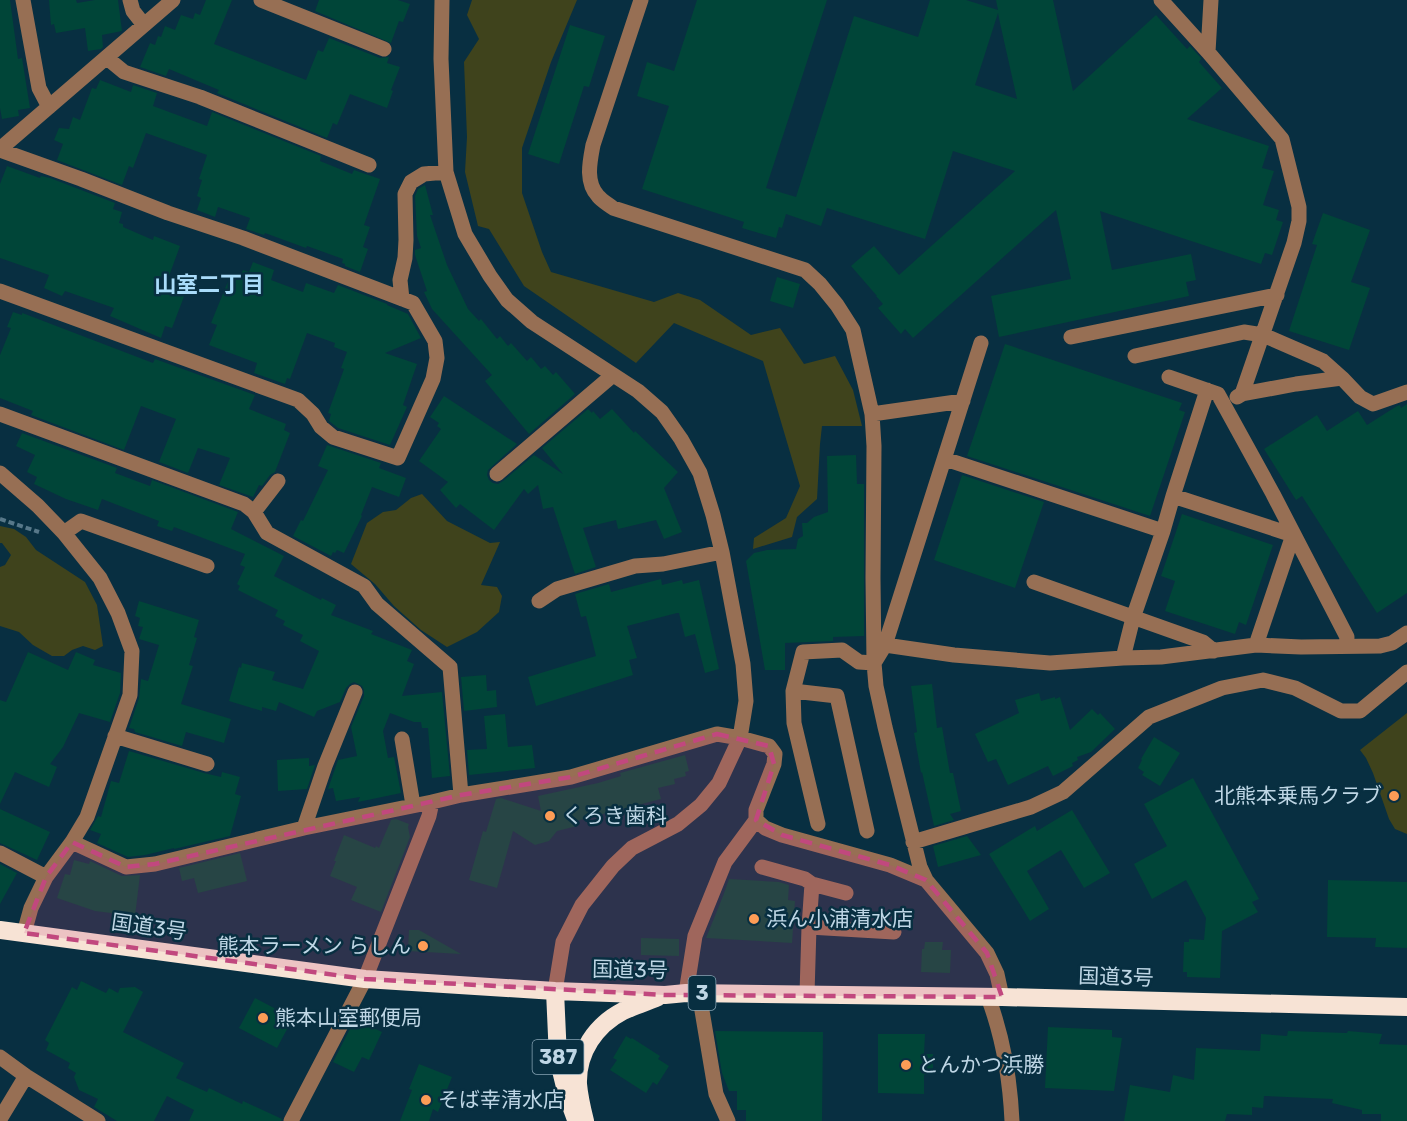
<svg xmlns="http://www.w3.org/2000/svg" width="1407" height="1121" font-family="Rubik,'Noto Sans JP',sans-serif">
<rect width="100%" height="100%" fill="#082f41"/>
<path fill="#3f431c" d="M472,0H577L551,62L522,148V193L542,252L551,272L654,302L678,293L700,300L751,335L780,328L804,364L835,356L853,390L862,426H822L820,444L817,499L797,517L792,537L753,549L754,538L786,518L800,486L763,361L674,323L636,363L524,286L489,229L478,226L465,172L467,137L464,62L479,39L467,15Z
M422,494L447,521L490,543L500,542L481,585L497,587L502,596L499,612L477,632L447,647L421,630L394,606L375,584L351,564L367,523L383,512L396,510L411,498Z
M0,526L14,529L26,537L36,550L85,582L97,605L103,646L95,650L83,646L72,650L64,656H52L33,645L19,632L0,626V567L5,565L11,555L2,543H0Z
M1407,713V834L1395,829L1389,819L1373,773L1366,758L1360,750Z"/>
<path fill="#004538" fill-rule="evenodd" d="M0,0H10L18,59L22,58L30,108L18,110L19,116L2,119L0,108Z
M49,0H76L77,3L95,0H118L122,31L102,35L103,47L101,49L88,51L85,28L56,33L54,24L51,25Z
M206,0H232L214,44L306,80L318,50L323,52L329,38L380,58L389,57L387,63L400,67L391,90L393,91L387,108L350,94L337,125L333,123L327,138L217,93L219,90L169,69L166,76L140,67L150,43L155,45L158,36L161,37L165,26L175,30L181,15L193,19L195,13L200,15Z
M319,0H398L410,4L403,22L399,21L391,43L315,11Z
M697,0H827L766,188L796,197L854,16L918,37L930,0H966L998,10L996,0H1053L1073,91L1156,15L1187,49L1190,46L1201,58V59L1199,62L1222,88L1187,119L1269,146L1262,168L1274,171L1263,205L1279,210L1276,220L1283,222L1272,255L1265,253L1261,264L1100,211L1112,270L1191,254L1196,280L1186,282L1189,296L999,337L991,296L1071,279L1056,210L913,338L905,329L901,334L878,308L883,304L876,296H877L851,266L874,246L899,275L1015,171L953,151L925,239L827,208L821,226L786,214L782,228L779,227L776,238L742,228L744,222L642,189L669,106L637,96L647,62L674,71ZM998,13L1000,23L1017,99L975,85Z
M570,25L605,36L589,87L584,86L559,164L528,154Z
M100,80L131,92L133,85L157,93L153,106L207,126L212,112L321,156L320,161L352,174L354,170L380,179L364,225L370,227L363,247L368,249L360,272L345,266V264L342,263L343,259L307,246L306,248L265,233L264,235L246,229L250,218L218,207L215,217L197,210L201,198L197,196L202,180L199,179L207,155L146,133L133,168L129,166L122,185L57,160L63,144L54,140L59,128L69,129L73,117L80,120L92,88L96,89Z
M7,166L40,178L41,176L50,178L115,203L113,209L122,212L119,223L123,224V227L153,240L154,236L180,246L165,287L185,294L172,328L165,326L161,338L110,316L114,308L65,291L62,296L44,288L49,275L0,258V184Z
M425,185L433,215H430L447,265L468,309L479,321L481,319L497,339L500,336L508,346L511,343L527,361L531,357L541,369L545,366L553,375L556,372L575,394L529,434L485,381L492,375L432,309L424,292L427,291L415,255V250L421,248L417,236L415,196L418,189Z
M1323,213L1370,230L1351,282L1370,288L1349,350L1289,331L1317,245L1312,244Z
M253,262L274,270L271,280L303,292L306,283L334,293L338,285L387,304V305L408,314L421,338L385,353L417,364L403,405L407,407L390,445L338,428L329,421L331,414L328,413L344,369L341,368L347,352L334,347L335,343L307,333L290,379L287,378L285,384L254,373L257,363L209,345L217,325L211,323L231,274L240,277L243,270L249,272Z
M777,277L800,284L793,308L770,301Z
M13,312L22,315V313L25,314L153,363L155,359L255,395L249,409L286,424L284,430L290,433L275,472L270,475L262,486L259,485L253,497L219,485L230,458L198,448L188,473L159,462L176,419L141,406L124,450L31,415L33,411L0,398V355L11,328L7,327Z
M1005,344L1182,403L1179,410L1185,412L1150,516L967,456Z
M444,396L517,444L488,470L487,475L489,480L493,483L498,484L503,481L534,455L563,474L542,448L588,409L592,413L593,411L600,419L612,409L634,433L635,431L678,472L664,488L682,532L664,539L656,520L618,529L616,520L583,528L596,567L575,574L553,507L543,509L538,485L528,494L524,489L494,530L460,504L456,508L440,490L448,482L419,461L441,429L437,426L439,423L430,417Z
M1407,404V593L1377,613L1302,496L1296,500L1264,449L1317,415L1327,431L1358,411L1367,425L1397,406L1400,405L1401,408Z
M22,433L117,468L115,473L150,486L152,480L238,512L231,529L284,556L274,576L321,600L322,598L336,605L331,615L373,631L371,634L412,650L407,661L414,664L402,696L442,692L450,776L432,778L428,728H422L421,722H414L390,713L383,731L388,758L394,757L401,793L358,802L360,797L336,801L333,788L328,789L338,760L357,756L351,727L364,696V690L362,686L354,682L350,684L346,688L340,702L317,711L314,717L279,702L276,711L262,707V711L229,701L239,667L241,668L242,663L275,672L272,680L303,689L319,651L300,641L303,635L283,625L285,621L275,616L278,610L238,590L240,586L237,584L245,567L240,565L245,554L174,527L172,531L157,526L159,521L102,499L98,510L66,499L34,484L37,477L27,472L35,455L16,446Z
M327,445L381,463L379,468L406,478L399,497L372,487L361,515L362,516L344,553L337,550L335,553L333,552L331,556L293,536L301,520L303,521L328,470L318,466Z
M856,455L857,484H864V636L833,637V641L785,643V670H765L746,561L754,553L767,550L796,549L798,539L803,536L802,523H807L814,517L828,512L827,456Z
M962,475L1044,502L1015,588L934,560Z
M1182,514L1273,545L1246,625L1239,622L1235,634L1165,611L1175,581L1161,576Z
M661,579L662,585L682,580L683,584L699,580L719,669L705,673L695,634L685,637L679,613H677L627,626L637,658L629,660L633,675L536,706L528,677L596,656L586,616L581,617L575,594L609,584L611,592Z
M139,601L199,620L194,637L197,638L189,665L193,666L181,704L231,719L224,743L186,732L182,746L135,732L134,729L129,728L139,698L141,679L148,681L159,645L139,639L143,627L138,626L140,618L135,616Z
M28,652L68,670L76,652L95,660L93,665L121,673L120,693L110,722L79,713L63,747L50,764L57,767L49,787L15,772L0,804V700L6,702Z
M486,675L487,691L496,690L497,707L464,711L461,677Z
M932,684L937,728L942,727L950,773H953L961,811L950,814L954,820L934,826L922,772L921,773L914,733L917,732L911,686Z
M1039,693L1041,701L1055,697V699L1060,697L1070,730L1092,709L1098,715L1100,713L1115,729L1091,752L1077,757L1078,760L1072,763L1073,766L1053,776L1048,766L1008,785L996,759L988,762L975,734L1019,713L1015,700Z
M505,714L508,747L532,745L535,768L469,775L467,750L487,749L484,716Z
M1154,737L1180,753L1160,786L1142,775L1144,772L1138,768L1142,760L1141,759Z
M129,751L204,773L221,777L222,772L240,777L235,794L241,796L230,836L174,849V848L145,855L128,857L97,843L101,834L90,830L98,816L101,817L111,781L119,783Z
M685,755L689,771L685,772L686,776L674,779L675,784L658,788L661,799L576,821L577,826L557,831L549,841L535,845L513,831L497,888L469,880L483,831L486,832L496,799L501,798L541,811L538,796L598,783L621,776L620,773Z
M309,758V766L315,765L307,789L278,791L277,760Z
M1193,778L1259,899L1252,902L1258,912L1222,931L1220,978L1187,977V972H1183L1184,942H1189V939L1204,940L1206,918L1186,880L1152,899L1134,864L1167,846L1144,804Z
M0,809L50,832L37,860L0,843Z
M1072,810L1110,873L1084,888L1061,850L1027,871L1049,909L1030,921L989,854L1035,826L1037,831Z
M396,819L409,824L408,827L410,837L381,912L351,900L357,887L330,876L336,861H334L344,835L375,848L376,846L379,848L391,820Z
M967,836L981,855L938,867L933,846Z
M240,853L247,881L198,893L194,878L182,881L179,868Z
M74,860L89,864L90,861L122,876L140,875L135,916L95,911L57,898L65,874L70,875Z
M0,864L17,873L0,904Z
M729,879L779,882L789,885L788,900L795,901L792,943L706,938L723,896Z
M1328,880L1407,882V948L1375,947L1376,938L1327,937Z
M409,930H419L461,954L408,951Z
M641,938L679,939V956L641,955Z
M925,942H943L942,950H951L950,973L921,972L922,949H924Z
M81,981L106,993L109,988L118,993L120,988L135,987L143,992L123,1032L184,1063L176,1078L207,1092L209,1088L242,1104L243,1101L282,1119L281,1121H189L194,1110L167,1096L154,1121H117L94,1107L98,1099L79,1090L74,1077L76,1073L68,1068L70,1063L46,1050L49,1043L45,1040L72,987L77,990Z
M255,998L293,1018L277,1048L239,1028Z
M355,1019L382,1032L369,1060L362,1057L354,1072L333,1062Z
M1048,1027L1112,1030V1037L1122,1038L1114,1091L1045,1088Z
M715,1031L823,1032L822,1121H746V1110H737V1091H729L722,1073Z
M1288,1031L1347,1033L1348,1031L1382,1034L1379,1044L1407,1045V1121H1381V1114H1362V1110L1332,1103L1333,1099L1264,1096L1263,1108L1252,1107V1115L1227,1114L1225,1121H1124L1130,1085L1170,1092L1173,1075L1194,1080L1196,1048L1260,1051L1261,1034L1287,1036Z
M878,1034H925L924,1054H933V1075H924V1094L878,1093Z
M626,1036L631,1039L632,1038L660,1056L658,1059L669,1066L657,1085L653,1082L646,1093L610,1070L617,1060L613,1058Z
M419,1064L452,1077L438,1112L433,1109L429,1121H400L412,1090L409,1089Z"/>
<g fill="none" stroke-linecap="round" stroke-linejoin="round">
<path stroke="#577889" stroke-width="4" stroke-dasharray="6 3" stroke-linecap="butt" d="M0,519L39,532"/>
<path stroke="#976f54" stroke-width="15" d="M23,0L39,88L49,107
M130,0L133,11L144,25
M261,0L384,49
M442,0L441,59L446,172L465,234L490,276L507,300L532,322L638,391L662,412L681,439L700,473L713,515L722,552L743,664L746,701L740,738L719,783L701,805L678,824L632,848L613,866L582,905L563,942L555,991
M641,0L593,145C590,161 585,182 598,196C602,201 608,204 613,208L805,270L820,284L837,305L853,330L872,414L874,446L873,578L874,663L876,686L885,727L920,867L926,880L987,953L997,974L1002,997
M1161,0L1208,52L1282,139L1299,207V221L1294,243L1242,394
M1208,52L1211,0
M107,58L124,72L200,97L369,165
M0,149L173,0
M0,150L81,179L168,213L243,238L413,303L435,341L437,358L433,379L398,458L333,437L321,427L313,414L298,400L0,291
M402,299L400,280L405,258L406,240L405,194L411,182L424,174L446,172
M1071,337L1277,295
M1135,356L1244,332L1263,335L1323,361L1342,378L1360,397L1373,404L1407,392
M1169,377L1218,394L1273,494L1347,637L1346,646
M1237,397L1242,394L1296,384L1342,378
M0,414L244,504L254,512L267,533L364,586L377,604L450,667L461,795
M872,414L963,401
M945,459L1163,531
M0,473L38,506L64,533L100,578L118,613L132,651L130,695L87,817L72,842L46,877L31,908L24,933
M497,474L613,375
M1173,496L1293,535L1256,645
M254,512L278,481
M64,533L81,521L207,566
M1034,582L1203,642L1214,651
M539,601L557,589L635,566L663,564L722,552
M885,645L981,343
M1123,658L1133,618L1163,531L1173,496L1207,390
M874,663L885,645L954,655L1050,663L1123,658L1161,657L1256,645L1301,647L1380,646L1392,643L1407,633
M793,691L837,696L867,831
M115,736L207,764
M402,739L413,805
M818,824L794,723L793,691L803,652L842,650L859,662L874,663
M304,828L325,766L355,692
M72,842L126,867L155,864L304,828L432,802
M913,842L1031,807L1063,792L1149,717L1222,688L1263,680L1295,688L1341,711H1360L1407,672
M0,853L46,877
M762,867L805,879L812,884
M809,927L812,884L846,893
M686,993L695,936L725,862L756,820
M699,993L716,1094L728,1121
M807,994L809,927L894,932
M988,997C1003,1037 1010,1078 1012,1121
M0,1057L26,1076L98,1121
M0,1119L26,1076
M291,1121L365,979L429,816L432,802L461,795L571,777L717,734L740,738L769,746L775,754L774,764L756,810V820L765,828L782,835L890,865L926,880"/>
<path stroke="#f7e3d5" stroke-width="18" d="M0,930L365,979L555,991L665,995L686,993L1002,997L1407,1007
M555,991L558,1058L567,1095L575,1117
M585,1121C582,1109 579,1096 578,1084C577,1052 596,1025 623,1011C634,1006 647,1002 658,997"/>
</g>
<path fill="#c1487e" fill-opacity="0.2" stroke="#c1487e" stroke-width="4.5" stroke-dasharray="12 8" stroke-linejoin="round" d="M717,734L769,746L774,764L756,820L782,835L890,865L926,880L987,953L1002,997L665,995L365,979L24,933L46,877L72,842L126,867L155,864L461,795L571,777Z"/>
<g fill="#fd9c56" stroke="#082f41" stroke-width="2">
<circle cx="1394" cy="796" r="6"/>
<circle cx="550" cy="816" r="6"/>
<circle cx="754" cy="919" r="6"/>
<circle cx="423" cy="946" r="6"/>
<circle cx="263" cy="1018" r="6"/>
<circle cx="906" cy="1065" r="6"/>
<circle cx="426" cy="1100" r="6"/>
</g>
<g text-anchor="middle" stroke-width="5" stroke-linejoin="round" paint-order="stroke">
<g fill="#082f41" stroke="#87a4b4" stroke-width="1.5">
<rect x="688.5" y="976" width="27" height="34" rx="4.5"/>
<rect x="532.5" y="1040" width="51" height="34" rx="4.5"/>
</g>
<g font-size="20" font-weight="bold" fill="#bed6e5">
<text x="702" y="1000">3</text>
<text x="558" y="1064">387</text>
</g>
<g font-size="21" fill="#bed6e5" stroke="#082f41" text-anchor="start">
<text x="1382" y="803" text-anchor="end">北熊本乗馬クラブ</text>
<text x="562" y="823">くろき歯科</text>
<text x="766" y="926">浜ん小浦清水店</text>
<text x="411" y="953" text-anchor="end">熊本ラーメン らしん</text>
<text x="275" y="1025">熊本山室郵便局</text>
<text x="918" y="1072">とんかつ浜勝</text>
<text x="438" y="1107">そば幸清水店</text>
</g>
<g font-size="21" fill="#bed6e5" stroke="#082f41">
<text transform="translate(149 927) rotate(8)" y="7">国道3号</text>
<text transform="translate(630 970) rotate(1)" y="7">国道3号</text>
<text transform="translate(1116 977) rotate(2)" y="7">国道3号</text>
</g>
<g font-size="22" font-weight="bold" fill="#a9dcfa" stroke="#082f41">
<text x="209" y="292">山室二丁目</text>
</g>
</g>
</svg>
